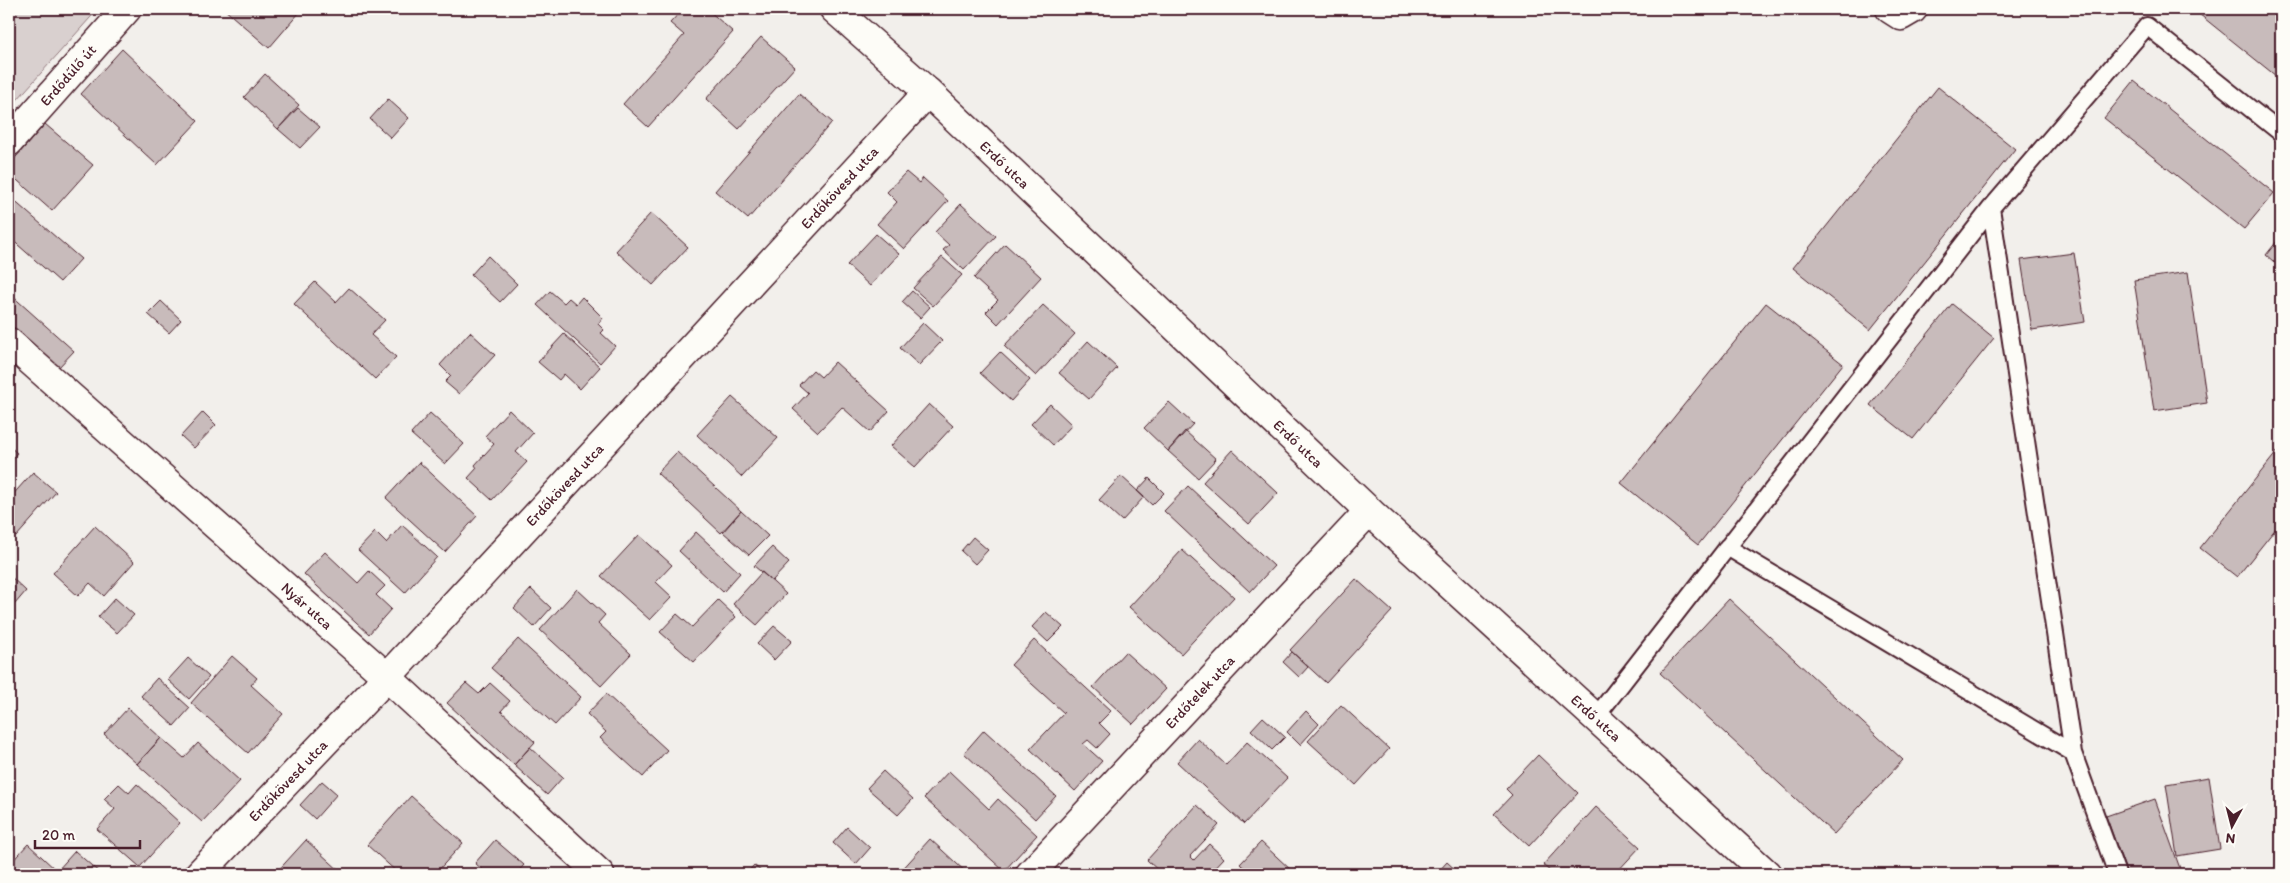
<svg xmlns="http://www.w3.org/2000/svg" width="2290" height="883" font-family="Itim,sans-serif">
<rect width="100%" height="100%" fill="#f2efeb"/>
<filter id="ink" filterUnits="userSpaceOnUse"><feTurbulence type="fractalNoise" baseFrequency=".02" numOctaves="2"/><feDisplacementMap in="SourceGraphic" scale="10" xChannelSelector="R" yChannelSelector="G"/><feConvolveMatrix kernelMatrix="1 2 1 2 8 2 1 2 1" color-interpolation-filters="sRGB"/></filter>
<g filter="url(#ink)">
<path fill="#d9d0cf" stroke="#92787d" d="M9,9H98L9,109Z"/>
<path fill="#c8bbbb" stroke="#4a1f2b" d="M224,9H295L299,13L269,48Z
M683,9H707L733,32L648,127L623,104L684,35L670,23Z
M2195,9H2281V80L2194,10Z
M761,37L795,67L739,129L706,99Z
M122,49L198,121L157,165L81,94Z
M265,74L299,105L278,129L244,97Z
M2134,81L2274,193L2244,229L2104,118Z
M1938,87L2015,149L1870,330L1793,268Z
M799,94L832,122L748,219L715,191Z
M388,99L409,118L391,138L370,119Z
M298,108L320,127L300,148L278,129Z
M45,124L93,165L52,211L9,173V165Z
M906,172L919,183L923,178L948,201L904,249L877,224L897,202L887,192Z
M11,198L81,259L60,282L9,237V201Z
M961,204L996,236L964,270L943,250L949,245L935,232Z
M651,213L688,247L653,285L616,251Z
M876,234L899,254L870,286L847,265Z
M2281,236V268L2266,255Z
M1005,244L1041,277L998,324L986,312L998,300L974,278Z
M2074,253L2085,322L2032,330L2021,260Z
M488,256L517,284L500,302L471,275Z
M942,257L962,275L933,306L913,288Z
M2188,272L2207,403L2154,411L2134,280Z
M315,282L336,302L349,288L385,320L371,335L396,357L375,379L294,304Z
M550,291L564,303L569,298L576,304L582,297L603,318L598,324L604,330L601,333L615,346L600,363L537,305Z
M912,291L930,307L920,318L902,302Z
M9,293L74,351L58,368L9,324Z
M161,301L181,320L169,333L148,314Z
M1766,303L1843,364L1698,545L1621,483Z
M1952,304L1994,338L1913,439L1870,405Z
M1043,305L1075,334L1036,376L1004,346Z
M923,323L942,341L919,365L900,348Z
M470,332L495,355L459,394L445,382L451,376L440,365Z
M564,334L600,367L580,389L564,374L559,380L538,362Z
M1088,341L1117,368L1089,399L1059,373Z
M1000,352L1030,380L1011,401L980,373Z
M835,362L889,411L870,432L842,407L818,432L793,409L808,393L799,385L813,370L821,377Z
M732,397L778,438L742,477L697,435Z
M1169,402L1193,424L1168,451L1144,428Z
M929,404L953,426L915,467L891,446Z
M1050,404L1072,425L1053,445L1031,424Z
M509,410L533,433L516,452L527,462L492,500L468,478L477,468L475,465L494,444L485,436Z
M203,412L216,425L194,448L181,436Z
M430,413L464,444L445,464L411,434Z
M1185,431L1216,459L1198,478L1168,451Z
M9,446L17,453L9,462Z
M2281,447V522L2237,577L2200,548Z
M1232,450L1278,493L1249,524L1203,482Z
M677,452L741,511L721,533L657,473Z
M419,462L477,516L445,552L386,498Z
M33,472L56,492L16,537L9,530V499Z
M1121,476L1144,497L1122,521L1099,500Z
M1149,478L1164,493L1152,505L1137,491Z
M1188,486L1274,566L1250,592L1164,511Z
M741,511L768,536L749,555L723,532Z
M402,525L437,557L405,593L358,550L375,532L386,543Z
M95,526L134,562L104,596L90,583L78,596L53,573Z
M696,532L740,573L723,592L679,551Z
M639,535L672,565L656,582L672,597L650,620L601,576Z
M973,537L988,550L975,564L961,551Z
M772,547L789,563L772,581L754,566Z
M1182,550L1234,597L1181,654L1129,607Z
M325,552L358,583L369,571L385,586L376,595L391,609L369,634L304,574Z
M762,572L786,594L757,625L733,604Z
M9,575L26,591L9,611Z
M1356,579L1392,611L1326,683L1290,650Z
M531,589L551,608L534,627L514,608Z
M577,589L605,615L598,623L631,654L601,686L540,630Z
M115,598L134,615L117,633L98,617Z
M1729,599L1903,760L1834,834L1660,673Z
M718,600L736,617L694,662L660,632L677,614L692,627Z
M1046,612L1063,627L1048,642L1032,627Z
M774,626L792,641L774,660L757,644Z
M518,639L581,697L555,725L491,668Z
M1034,640L1111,711L1099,723L1110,734L1097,748L1088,740L1083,744L1102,761L1075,791L1030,749L1064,713L1011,665Z
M1125,652L1166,689L1133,724L1093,687Z
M1292,652L1308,667L1299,677L1283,662Z
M232,656L257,678L251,685L283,714L248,753L191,703Z
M188,658L209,677L189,699L168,680Z
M157,678L190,708L174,726L141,696Z
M466,683L479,694L490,683L510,701L501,711L535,742L514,765L447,703Z
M606,694L667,750L643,777L600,738L606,732L587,714Z
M1341,705L1389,749L1356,785L1308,741Z
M128,708L161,738L137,764L104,734Z
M1306,711L1319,724L1300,745L1287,732Z
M1263,717L1285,737L1272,750L1251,730Z
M984,730L1056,796L1035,819L964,753Z
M161,738L184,758L198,743L240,781L202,822L137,764Z
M1198,739L1226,765L1247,742L1287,778L1244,824L1177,762Z
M530,747L563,777L547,795L514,765Z
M1538,755L1578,793L1529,846L1494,814L1512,795L1506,789Z
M883,771L913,799L898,815L867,788Z
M949,771L989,809L998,799L1037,835L1004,871L924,798Z
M2209,777L2220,849L2177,856L2166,784Z
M322,781L337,794L315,819L300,805Z
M119,784L129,793L137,784L180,823L140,867L97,829L115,809L104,799Z
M411,796L463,843L435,874H399L367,845Z
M2155,799L2182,874H2127L2106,816Z
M1197,805L1219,825L1190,856L1194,860L1209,844L1224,858L1209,874H1162L1147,860Z
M1596,807L1640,847L1615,874H1553L1543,865Z
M847,827L870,848L856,864L833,843Z
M930,839L968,874H898Z
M306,840L341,872L339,874H275Z
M495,840L524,865L516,874H487L475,863Z
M1261,842L1292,871L1289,874H1251L1240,864Z
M28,844L57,871L75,851L101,874H9V865Z
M1447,862L1460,874L1437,873Z
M754,865L764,874H746Z"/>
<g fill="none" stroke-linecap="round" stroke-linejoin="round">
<g stroke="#4a1f2b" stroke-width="20">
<path id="service" d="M1991,208L2073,753L2117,874
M1727,547L2073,753
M1595,718L1991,208L2147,26L2281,133"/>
</g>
<g stroke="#4a1f2b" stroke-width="31">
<g id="minor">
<path id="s1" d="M834,9L928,92L1369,511L1767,874"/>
<path d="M1890,9L1901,16L1913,9"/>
<path id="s2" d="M9,142L127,9"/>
<path id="s3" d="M9,342L387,677L600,874"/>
<path id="s4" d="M199,874L387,677L928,92"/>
<path id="s5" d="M1030,874L1369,511"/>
</g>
</g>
<use href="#service" stroke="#fdfcf7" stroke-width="16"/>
<use href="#minor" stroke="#fdfcf7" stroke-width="28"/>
</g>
</g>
<g text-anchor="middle" stroke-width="4.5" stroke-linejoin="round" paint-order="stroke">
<g font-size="15" fill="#4a1f2b" stroke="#fdfcf7">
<text dy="5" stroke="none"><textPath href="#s2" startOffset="89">Erdődűlő út</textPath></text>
<text dy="5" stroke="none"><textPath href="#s1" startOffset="231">Erdő utca</textPath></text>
<text dy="5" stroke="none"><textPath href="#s4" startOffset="939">Erdőkövesd utca</textPath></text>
<text dy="5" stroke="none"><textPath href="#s1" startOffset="636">Erdő utca</textPath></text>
<text dy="5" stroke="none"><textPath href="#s4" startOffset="534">Erdőkövesd utca</textPath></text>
<text dy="5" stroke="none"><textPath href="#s3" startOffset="398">Nyár utca</textPath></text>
<text dy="5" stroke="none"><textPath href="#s5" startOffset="249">Erdőtelek utca</textPath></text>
<text dy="5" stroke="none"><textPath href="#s1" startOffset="1041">Erdő utca</textPath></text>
<text dy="5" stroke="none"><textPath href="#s4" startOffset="129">Erdőkövesd utca</textPath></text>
</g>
</g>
<rect width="2290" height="883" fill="none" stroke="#fdfcf7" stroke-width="30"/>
<rect x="15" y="15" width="2260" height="853" fill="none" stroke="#4a1f2b" stroke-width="2" filter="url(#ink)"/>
<g transform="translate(2232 826) rotate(187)" stroke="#fdfcf7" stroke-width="4" paint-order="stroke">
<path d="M0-4L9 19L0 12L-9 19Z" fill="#4a1f2b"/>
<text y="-8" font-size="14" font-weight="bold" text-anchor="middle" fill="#4a1f2b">N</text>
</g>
<path d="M35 840v8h105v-8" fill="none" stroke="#4a1f2b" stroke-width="2.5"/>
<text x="42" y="840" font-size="15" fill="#4a1f2b" stroke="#fdfcf7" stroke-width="4" paint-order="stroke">20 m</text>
</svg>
